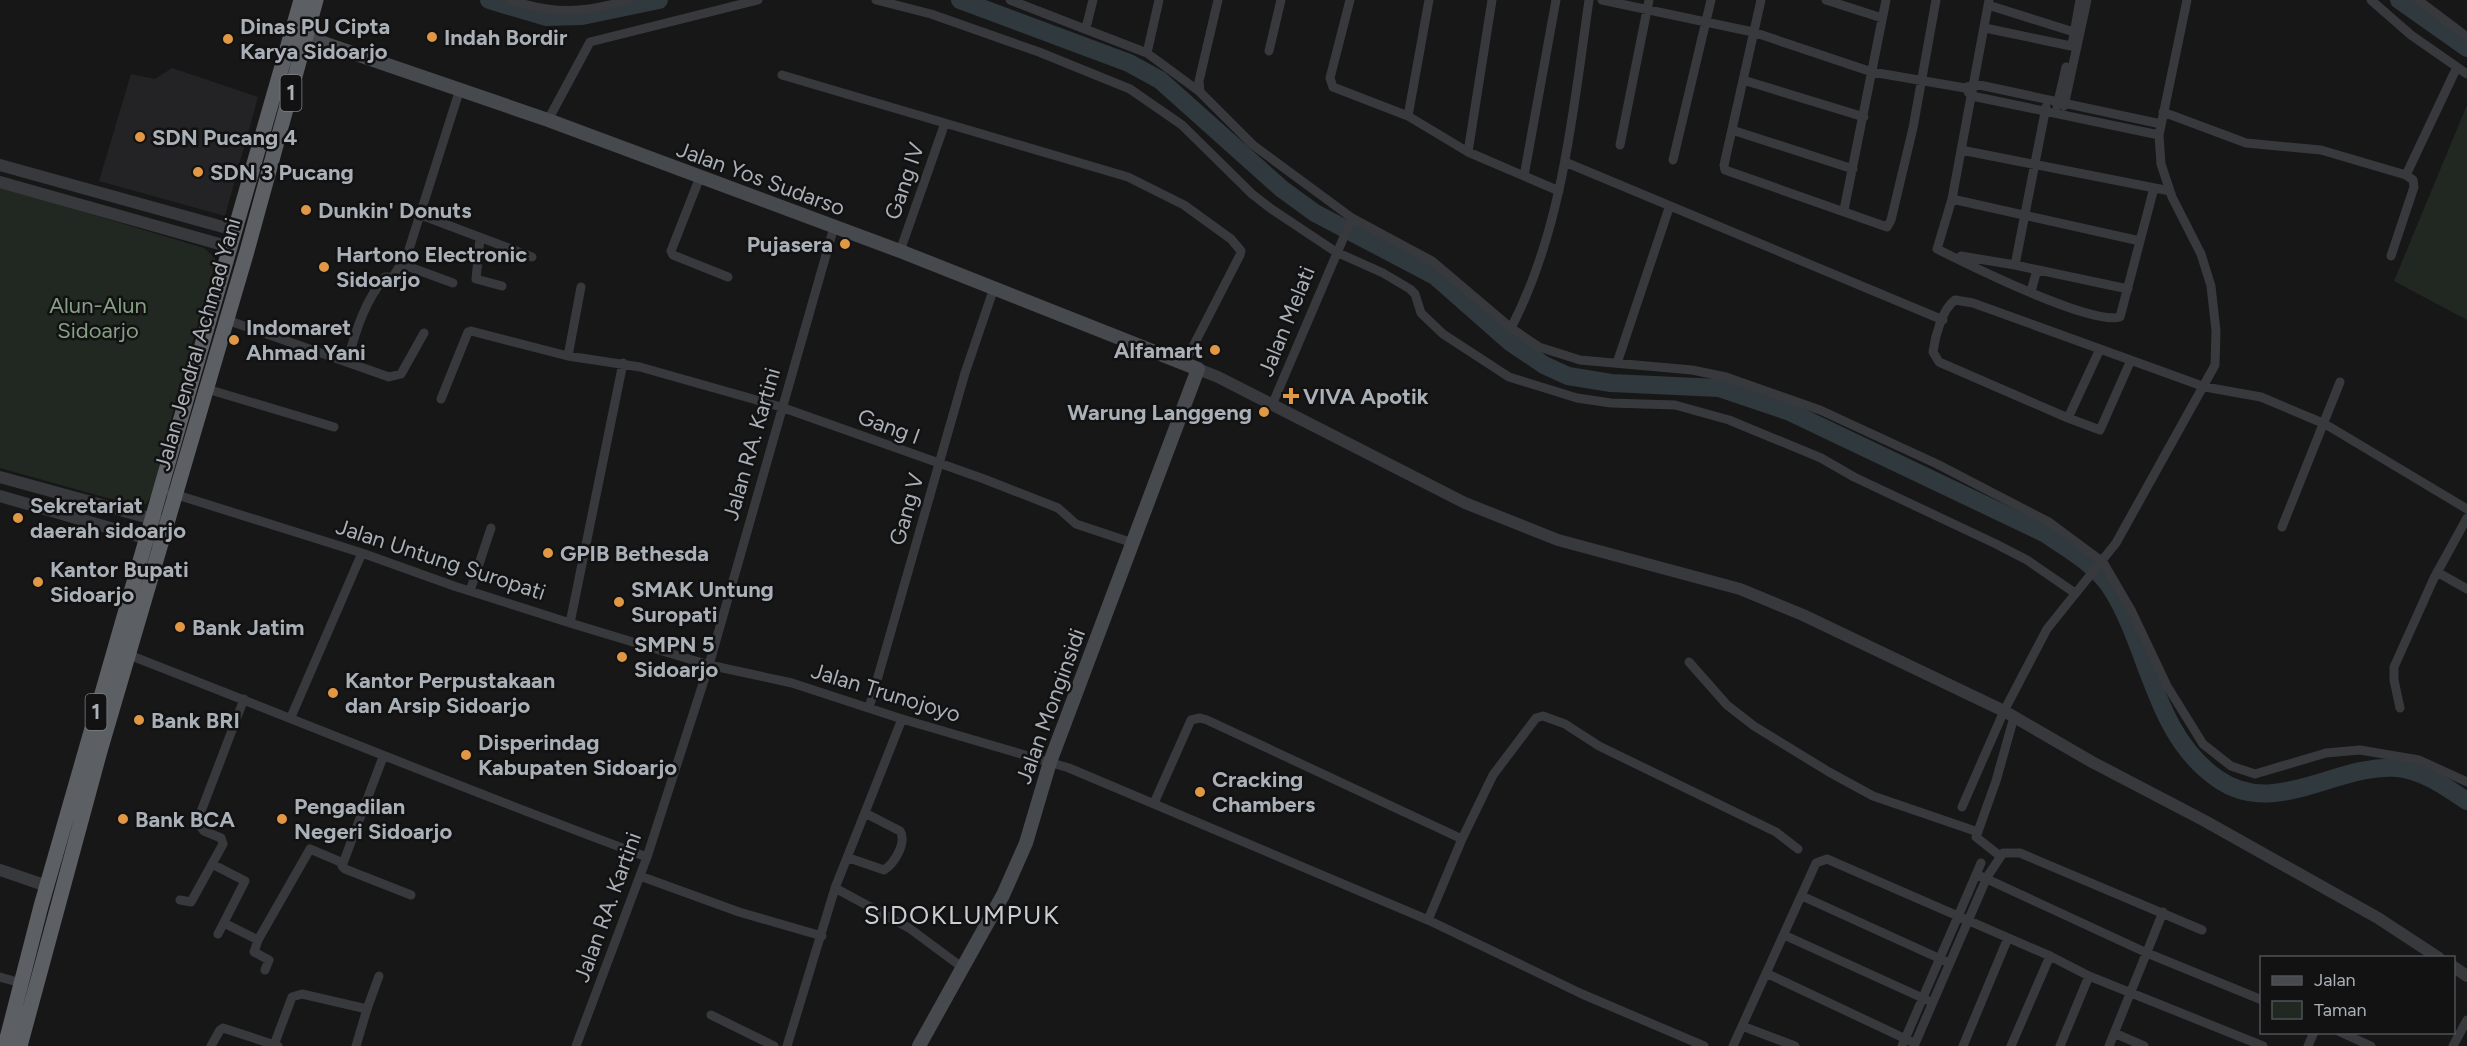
<svg xmlns="http://www.w3.org/2000/svg" width="2467" height="1046" font-family="Figtree,sans-serif">
<rect width="100%" height="100%" fill="#171718"/>
<path fill="#232325" d="M172,68L258,97L225,216L99,181L131,74L155,79Z"/>
<path fill="#212821" d="M2467,105V320L2394,281Z
M0,187L204,248L215,258V265L177,395L153,493L146,504L136,506L0,468Z"/>
<g fill="none" stroke-linecap="round" stroke-linejoin="round">
<path stroke="#30393d" stroke-width="18" d="M489,0L546,17L582,16L659,0
M960,0L1129,63L1160,80L1282,189L1315,213L1435,276L1510,342L1544,365L1568,376L1611,383L1719,388L1790,412L2044,533C2067,548 2098,566 2113,591C2150,652 2155,736 2218,779C2275,819 2336,763 2398,768C2424,771 2446,787 2467,801
M2399,0L2467,48"/>
<path stroke="#38393d" stroke-width="9" d="M510,0C555,15 584,13 629,0
M876,0L931,14L1039,52L1130,89L1182,125L1252,194L1270,208L1336,252L1383,273L1410,289L1415,294L1421,313L1443,334L1509,377L1577,398L1611,403L1675,405L1729,420L1821,458L1854,477L1996,544L2027,560L2075,593
M1010,0L1147,53L1200,92L1253,145L1352,218L1432,261L1511,328L1539,347L1580,360L1692,370L1726,377L1820,410L1937,464L2049,522L2103,562L2131,610L2167,686L2203,744L2231,766L2255,774L2326,753L2360,750L2419,760L2467,782
M1350,0L1330,78L1333,87L1408,116L1468,152L1559,191
M1602,0L1753,32L1872,72L1965,88L1975,84L2161,124
M1761,0L1724,165L1725,170L1887,227L1891,220L1913,128L1936,0
M1826,0L1882,18
M1989,0L1952,199L1937,249C1969,265 2090,325 2120,317L2154,188
M2371,0L2411,35L2467,74
M2418,0L2467,37
M1988,5L2077,33
M1086,28L1093,0
M1985,28L2071,46
M2072,45L2080,0
M1269,51L1281,0
M1147,53L1159,0
M782,75L1128,177L1184,205L1231,239L1241,251L1240,255L1184,364
M1743,80L1864,117
M1200,92L1199,81L1218,0
M1968,92L1972,96L2159,135
M2057,106L2066,67
M2064,106L2087,0
M2163,112L2246,143L2321,150L2406,175L2413,180L2414,187L2391,256
M1408,116L1429,0
M548,120L590,42L758,0
M1732,130L1853,169
M1620,145L1649,0
M1961,150L2170,191
M1468,152L1492,0
M1673,160L1711,0
M1565,162L1943,320
M2406,175L2457,67
M1524,176L1556,0
M700,177L671,251L673,255L728,277
M1952,199L2140,241
M1844,210L1886,0
M421,215L532,257
M480,238L476,279L502,286
M900,251L945,123
M1961,256L2015,265L2128,289
M404,265L453,283
M2015,265L2046,107
M2031,291L2037,270
M227,320L389,377L401,374L424,333
M1511,328C1563,228 1573,111 1589,0
M2100,349L2068,418L1939,362L1933,352C1935,337 1942,309 1955,300L1973,303L2205,387L2261,397L2325,424L2467,509
M568,356L581,287
M347,362C356,331 364,302 385,277H393L400,265H404L460,89
M1617,363L1669,208
M207,389L334,427
M441,399L468,332L471,331L568,356L640,367L781,407L984,479L1058,508L1076,524L1133,543
M1272,405L1352,218
M2068,418L2100,430L2131,360
M171,493L362,553L454,586L570,623L709,665L792,683L902,719L1069,768L1428,920L1582,994L1704,1046
M2282,527L2340,382
M2437,572L2467,589
M470,591L491,528
M570,623L623,363
M129,655C302,722 473,793 647,857
M1689,662L1727,705L1754,726L1829,772L1873,796L1978,832
M869,708L965,373L994,288
M2400,708L2394,680V667L2434,578L2467,518
M291,717L362,553
M383,757L342,866L345,869L411,895
M1154,803L1191,720L1200,718L1207,720L1462,839L1428,920
M1962,807L2004,711L2047,629L2116,543L2215,365L2216,331L2211,286L2201,254L2172,197L2161,164L2159,135L2187,0
M1462,839L1493,775L1536,718L1543,716L1565,724L1599,746L1776,832L1798,849
M2000,856L1976,837L1996,781L2014,717
M849,858L884,870C895,863 907,842 900,831L865,813
M214,865L245,881L218,934
M1976,874L2147,953L2262,1000
M640,876L739,912L822,936
M835,888L909,928L963,968
M1802,896L1945,961
M180,900L191,902L223,844L221,838L204,831L197,822L244,699
M224,923L258,940
M1784,935L1927,1000
M265,970L269,960L254,952L258,940L310,849L343,863
M1766,973L1910,1041
M0,977L21,983
M367,1009L379,976
M711,1015L774,1046
M1742,1026L1795,1046
M2340,1032L2371,1046
M2114,1033L2144,1046
M274,1045L292,997L302,994L367,1009L356,1046
M211,1046L220,1030L223,1028L278,1046
M576,1046L647,857L709,665L834,227
M787,1046L835,888L902,719
M1733,1046L1816,863L1827,859L2050,956L2089,976L2263,1046
M1902,1046L1981,863
M1914,1046L1987,877L2003,853H2020L2202,930
M1963,1046L2008,938
M2011,1046L2050,956
M2060,1046L2089,976
M2109,1046L2163,912
M2308,1046L2314,1032
M2453,1046L2467,1020"/>
<path stroke="#38393d" stroke-width="12" d="M0,165L234,230
M0,182L230,247
M1198,369L1218,377L1465,503L1558,540L1740,589L1803,615L2004,711L2092,762L2205,821L2378,918L2439,958
M0,477L160,521
M0,496L155,541
M0,870L47,886
M2454,967L2467,976"/>
<path stroke="#46494d" stroke-width="14" d="M306,37L548,120L900,251L1198,369L1050,762L1026,843L1003,895L919,1046"/>
<path stroke="#5c6064" stroke-width="15" d="M5,1046L41,906L301,0
M20,1046L100,751L247,251L316,0"/>
</g>
<g fill="#e19845" stroke="#121213" stroke-width="2">
<circle cx="432" cy="37" r="6"/>
<circle cx="228" cy="39" r="6"/>
<circle cx="140" cy="137" r="6"/>
<circle cx="198" cy="172" r="6"/>
<circle cx="306" cy="210" r="6"/>
<circle cx="845" cy="244" r="6"/>
<circle cx="324" cy="267" r="6"/>
<circle cx="234" cy="340" r="6"/>
<circle cx="1215" cy="350" r="6"/>
<path d="M1288 387h6v6h6v6h-6v6h-6v-6h-6v-6h6z"/>
<circle cx="1264" cy="412" r="6"/>
<circle cx="18" cy="518" r="6"/>
<circle cx="548" cy="553" r="6"/>
<circle cx="38" cy="582" r="6"/>
<circle cx="619" cy="602" r="6"/>
<circle cx="180" cy="627" r="6"/>
<circle cx="622" cy="657" r="6"/>
<circle cx="333" cy="693" r="6"/>
<circle cx="139" cy="720" r="6"/>
<circle cx="466" cy="755" r="6"/>
<circle cx="1200" cy="792" r="6"/>
<circle cx="123" cy="819" r="6"/>
<circle cx="282" cy="819" r="6"/>
</g>
<g text-anchor="middle" stroke-width="5" stroke-linejoin="round" paint-order="stroke">
<g fill="#121213" stroke="#7c8186" stroke-width="1.5">
<rect x="280.5" y="75" width="21" height="36" rx="4.5"/>
<rect x="85.5" y="694" width="21" height="36" rx="4.5"/>
</g>
<g font-size="21" font-weight="bold" fill="#aab0b7">
<text x="291" y="100">1</text>
<text x="96" y="719">1</text>
</g>
<g font-size="22" font-weight="bold" fill="#aab0b7" stroke="#121213" text-anchor="start">
<text x="240" y="34">Dinas PU Cipta<tspan x="240" dy="25">Karya Sidoarjo</tspan></text>
<text x="444" y="45">Indah Bordir</text>
<text x="152" y="145">SDN Pucang 4</text>
<text x="210" y="180">SDN 3 Pucang</text>
<text x="318" y="218">Dunkin' Donuts</text>
<text x="833" y="252" text-anchor="end">Pujasera</text>
<text x="336" y="262">Hartono Electronic<tspan x="336" dy="25">Sidoarjo</tspan></text>
<text x="246" y="335">Indomaret<tspan x="246" dy="25">Ahmad Yani</tspan></text>
<text x="1203" y="358" text-anchor="end">Alfamart</text>
<text x="1303" y="404">VIVA Apotik</text>
<text x="1252" y="420" text-anchor="end">Warung Langgeng</text>
<text x="30" y="513">Sekretariat<tspan x="30" dy="25">daerah sidoarjo</tspan></text>
<text x="560" y="561">GPIB Bethesda</text>
<text x="50" y="577">Kantor Bupati<tspan x="50" dy="25">Sidoarjo</tspan></text>
<text x="631" y="597">SMAK Untung<tspan x="631" dy="25">Suropati</tspan></text>
<text x="192" y="635">Bank Jatim</text>
<text x="634" y="652">SMPN 5<tspan x="634" dy="25">Sidoarjo</tspan></text>
<text x="345" y="688">Kantor Perpustakaan<tspan x="345" dy="25">dan Arsip Sidoarjo</tspan></text>
<text x="151" y="728">Bank BRI</text>
<text x="478" y="750">Disperindag<tspan x="478" dy="25">Kabupaten Sidoarjo</tspan></text>
<text x="1212" y="787">Cracking<tspan x="1212" dy="25">Chambers</tspan></text>
<text x="294" y="814">Pengadilan<tspan x="294" dy="25">Negeri Sidoarjo</tspan></text>
<text x="135" y="827">Bank BCA</text>
</g>
<g font-size="22" fill="#aab0b7" stroke="#121213">
<text transform="translate(761 178) rotate(20)" y="8">Jalan Yos Sudarso</text>
<text transform="translate(904 181) rotate(-71)" y="8">Gang IV</text>
<text transform="translate(1286 321) rotate(-68)" y="8">Jalan Melati</text>
<text transform="translate(197 344) rotate(-74)" y="8">Jalan Jendral Achmad Yani</text>
<text transform="translate(889 426) rotate(20)" y="8">Gang I</text>
<text transform="translate(751 444) rotate(-74)" y="8">Jalan RA. Kartini</text>
<text transform="translate(906 509) rotate(-74)" y="8">Gang V</text>
<text transform="translate(441 559) rotate(18)" y="8">Jalan Untung Suropati</text>
<text transform="translate(886 692) rotate(17)" y="8">Jalan Trunojoyo</text>
<text transform="translate(1050 706) rotate(-70)" y="8">Jalan Monginsidi</text>
<text transform="translate(607 907) rotate(-70)" y="8">Jalan RA. Kartini</text>
</g>
<g font-size="22" fill="#85a083" stroke="#121213">
<text x="98" y="313">Alun-Alun<tspan x="98" dy="25">Sidoarjo</tspan></text>
</g>
<g font-size="26" letter-spacing="1.5" fill="#caced3" stroke="#121213">
<text x="962" y="924">SIDOKLUMPUK</text>
</g>
</g>
<rect x="2260" y="956" width="195" height="78" fill="#121213" stroke="#4f5155" stroke-width="1.5"/>
<rect x="2272" y="976" width="30" height="9" fill="#46494d" stroke="#4f5155" stroke-width="1.5"/>
<text x="2314" y="986" font-size="18" fill="#aab0b7">Jalan</text>
<rect x="2272" y="1001" width="30" height="18" fill="#212821" stroke="#4f5155" stroke-width="1.5"/>
<text x="2314" y="1016" font-size="18" fill="#aab0b7">Taman</text>
</svg>
